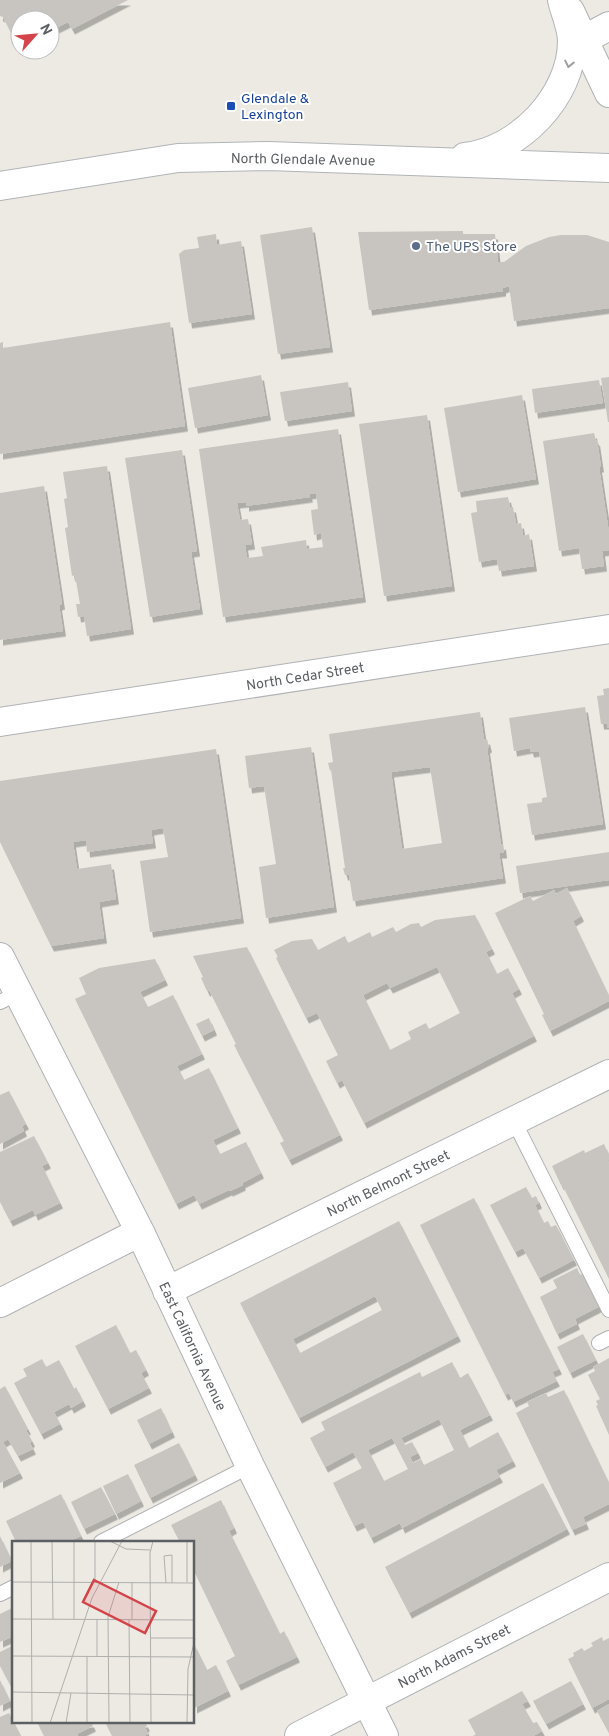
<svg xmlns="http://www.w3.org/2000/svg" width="609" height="1736" font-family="Overpass,sans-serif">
<defs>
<filter id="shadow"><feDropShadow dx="3" dy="5.5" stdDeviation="0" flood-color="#0004"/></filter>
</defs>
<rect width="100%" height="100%" fill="#edeae4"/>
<path fill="#c8c5c1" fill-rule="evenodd" filter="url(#shadow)" d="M0,0H128L72,29L68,22L50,31V20H20V46L18,47L3,17L0,16Z
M312,227L330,347L278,354L260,235Z
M463,231V234H495L498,262H504L526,246L549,237L561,235H587L609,242V308L514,321L509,286L503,288V291L369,310L358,232Z
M216,234L217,245L241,241L252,314L189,323L179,254L184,250L199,248L197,237Z
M170,322L185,426L0,454V343L3,342V348Z
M261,375L268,415L195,428L188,388Z
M609,377V422H608L601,378Z
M599,380L603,403L535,413L532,389Z
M348,382L352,411L285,421L280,392Z
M522,395L536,479L458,492L444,408Z
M427,415L452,586L384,596L359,424Z
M338,429L363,597L223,617L199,449ZM316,493L318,509L311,510L314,535L321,533L323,547L307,549L306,540L261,547L263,556L247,558L245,545L252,544L248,519L240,520L237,503L246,502V506L310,497L309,494Z
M594,433L596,441L597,440L601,467H599L609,533V550L602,551L604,566L582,569L579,548L559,551L543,441Z
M182,450L197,551L191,552L200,609L150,617L125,458Z
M107,466L131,629L87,636L84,616L78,617L76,604H80L75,575L72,576L65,528L68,527L64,499L67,498L63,472Z
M44,486L62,604L59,605L63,631L0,640V493Z
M508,497L510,507H513L516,524L521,523L523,536L529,534L534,566L499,571L497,559L479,562L471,513L477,512L476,501Z
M609,688V727L608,728L607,724H601L597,696L604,695L603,689Z
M585,707L603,824L532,835L527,804L542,802V798L547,797L539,751L531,752L530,748L514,751L509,718Z
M480,712L484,740L487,739L489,747L487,748L501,845L503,844L504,853H499L503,878L353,901L349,875H345L343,868H345L331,770L330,771L328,763L333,762L329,734ZM430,767L442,843L402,849L391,772Z
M311,747L334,907L266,918L259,867L276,864L264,786L249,788L245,756Z
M216,749L241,918L150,932L140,861L168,857L163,828L151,830L153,843L87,852L86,840L73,842L77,869L111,864L116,899L99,902L104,938L51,946L0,842V781Z
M609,852V880L520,893L516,866Z
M567,888L581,916L573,921L609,996V1001L550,1031L542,1015L544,1014L495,913L530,896L533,901L554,890L556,894Z
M475,915L492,949L486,952L497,974L508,968L519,989L512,993L534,1036L364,1123L342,1080L337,1083L326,1061L338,1055L317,1013L306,1018L276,958L278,957L274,950L292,941L312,939L318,950L345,936L348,943L370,932L372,937L393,927L396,932L411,924L419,923L421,927L435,920ZM437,967L460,1013L429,1029L426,1023L408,1032L411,1039L390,1050L363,995L387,983L390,988Z
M247,947L340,1135L289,1160L280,1143L284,1141L234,1045L236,1044L209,990L207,991L201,978L203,977L193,956Z
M155,959L165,980L140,992L148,1007L173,995L202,1054L177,1066L184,1080L209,1068L238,1128L213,1140L220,1154L246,1142L261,1173L242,1183L243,1185L230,1191L229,1190L199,1204L194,1195L176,1204L75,999L86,994L79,978L99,968Z
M209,1018L214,1030L202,1036L196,1024Z
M9,1091L26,1124L22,1126L24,1131L0,1144V1095Z
M34,1136L48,1163L42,1166L60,1203L35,1215L33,1210L10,1221L0,1202V1152Z
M604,1144L609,1155L608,1161L609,1164V1279L562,1184L561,1185L552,1166L584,1150L585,1153Z
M526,1187L532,1198L536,1196L539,1203L535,1205L544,1223L548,1221L551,1227L556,1225L574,1260L539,1278L523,1248L515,1252L490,1205Z
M474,1198L559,1369L552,1372L557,1381L513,1402L509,1393L505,1395L420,1225Z
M399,1221L458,1336L299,1418L240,1303ZM375,1296L382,1310L300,1353L293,1339Z
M577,1268L580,1275L586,1272L602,1305L575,1319L577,1324L557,1334L540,1297L557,1288L553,1280Z
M116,1325L130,1353L136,1350L146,1370L141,1373L149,1388L108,1409L75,1346Z
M583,1334L596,1360L570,1373L557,1347Z
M609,1358V1435L596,1406L598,1405L596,1401L600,1399L588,1375L595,1371L593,1367Z
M42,1359L46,1367L59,1360L74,1389L76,1387L83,1401L71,1408L69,1404L54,1412L60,1424L41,1434L14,1383L27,1376L23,1369Z
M452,1362L460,1378L468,1373L490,1415L460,1430L469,1448L498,1432L513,1461L496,1470L500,1477L402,1528L400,1523L371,1538L363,1522L354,1526L333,1483L362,1468L353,1452L325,1467L310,1438L325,1430L321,1422L420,1372L422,1377ZM439,1419L454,1450L424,1465L421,1459L413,1463L410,1457L418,1453L412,1442L405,1445L401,1438ZM392,1438L408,1469L384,1481L368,1450Z
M5,1386L28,1429L26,1430L32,1441L30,1443L33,1449L18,1456L8,1439L3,1442L20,1473L0,1483V1389Z
M564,1390L609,1483V1504L583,1517L586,1524L572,1530L516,1413L529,1406L527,1402L546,1393L548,1397Z
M161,1408L172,1432L149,1444L137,1420Z
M179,1443L195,1475L150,1498L134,1465Z
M128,1474L141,1501L116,1514L103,1486Z
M543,1483L567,1529L409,1613L385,1567Z
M101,1487L115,1514L84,1529L71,1502Z
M61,1494L81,1536L67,1542H16L6,1521Z
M221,1500L234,1528L229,1531L280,1634L284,1631L297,1657L238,1685L226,1661L235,1656L194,1571V1542H180L171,1525Z
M0,1536L12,1561L0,1567Z
M14,1607V1636L0,1642V1614Z
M602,1637L603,1641L609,1638V1699L592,1708L568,1659L574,1656L573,1653L582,1648L584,1651L593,1646L591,1643Z
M194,1644L207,1670L216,1665L228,1691L194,1708Z
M14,1645V1692L0,1666V1652Z
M0,1680L10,1701L0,1706Z
M571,1681L583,1704L546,1724L533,1701Z
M522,1691L528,1701L522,1704L533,1723L537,1722L542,1731L533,1736H473L476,1734L468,1720Z
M609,1704V1733L597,1711Z
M9,1713L21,1736H0V1717Z
M37,1722H91L93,1726L77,1734L78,1736H44Z
M105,1722H145L147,1726L145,1727L148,1734L144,1736H112Z"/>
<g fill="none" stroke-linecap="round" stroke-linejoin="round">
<g stroke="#b0b2b5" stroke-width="16">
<path id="service" d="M0,1002L18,993
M514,1121L609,1310
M599,1343L609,1338
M101,1542L250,1466
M0,1594L14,1587"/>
</g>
<g stroke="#b0b2b5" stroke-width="30">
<path id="minor" d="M570,11L609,93
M583,40L609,26
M0,722L609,629
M0,957L140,1232L250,1466L384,1736
M167,1291L609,1074
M0,1303L140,1232
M299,1736L609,1577"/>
</g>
<g stroke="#b1b4b7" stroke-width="30">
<path id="secondary" d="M465,157C519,151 572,96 572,41C572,28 565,13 562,0
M0,186L178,158L268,156L609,168"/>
</g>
<use href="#service" stroke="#fff" stroke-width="14"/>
<use href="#minor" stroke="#fff" stroke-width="28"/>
<use href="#secondary" stroke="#fff" stroke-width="28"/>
</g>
<defs><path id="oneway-chevron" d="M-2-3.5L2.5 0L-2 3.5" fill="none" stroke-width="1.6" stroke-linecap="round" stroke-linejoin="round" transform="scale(1.25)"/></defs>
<use stroke="#9da0a1" href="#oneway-chevron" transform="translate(569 64) rotate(102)"/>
<rect fill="#1a4fb4" stroke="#fff" stroke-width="2" x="226" y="101" width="10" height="10" rx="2.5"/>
<circle fill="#5c6f8a" stroke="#fff" stroke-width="2" cx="416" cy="246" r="5"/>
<g text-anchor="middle" stroke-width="4" stroke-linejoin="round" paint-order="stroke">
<g font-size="14" fill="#164399" stroke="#fff" text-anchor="start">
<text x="241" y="103">Glendale &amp;<tspan x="241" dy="16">Lexington</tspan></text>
</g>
<g font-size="14" fill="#5c6063" stroke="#fff">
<text transform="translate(303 159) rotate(1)" y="5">North Glendale Avenue</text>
<text transform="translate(305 676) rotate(-9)" y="5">North Cedar Street</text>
<text transform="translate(388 1183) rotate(-26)" y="5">North Belmont Street</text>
<text transform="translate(193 1346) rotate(65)" y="5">East California Avenue</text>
<text transform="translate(454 1656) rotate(-27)" y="5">North Adams Street</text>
</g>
<g font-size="14" fill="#4e5e75" stroke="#fff" text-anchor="start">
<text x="426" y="251">The UPS Store</text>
</g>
</g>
<g transform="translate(12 1541)">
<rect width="182" height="182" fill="#edeae4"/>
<path fill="none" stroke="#afafac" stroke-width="1" d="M19,0L20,182M40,0L41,78M62,0V78M83,0V41M98,0L114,8L138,9M175,0V41M0,41L183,42M154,42L152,15L160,14V42M0,78L183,79M85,78V115M120,78V41M117,79L118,182M138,97H183M0,115L183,116M75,115V182M0,151L183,154M38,182L80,57L110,0M54,182L59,152M97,182L96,76L107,41M139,182L138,12L141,0M175,182L176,128L183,97"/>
<path fill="#d44349" fill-opacity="0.15" stroke="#d44349" stroke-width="2.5" d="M82,39L144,70L133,92L71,61Z"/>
<rect width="182" height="182" fill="none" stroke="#5c6063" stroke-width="2.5"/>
</g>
<g transform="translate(35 35) rotate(63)"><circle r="24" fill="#ffffff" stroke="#bebfc1"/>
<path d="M0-4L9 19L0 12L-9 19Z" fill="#d44349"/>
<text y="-8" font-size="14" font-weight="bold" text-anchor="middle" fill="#5c6063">N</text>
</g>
</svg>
